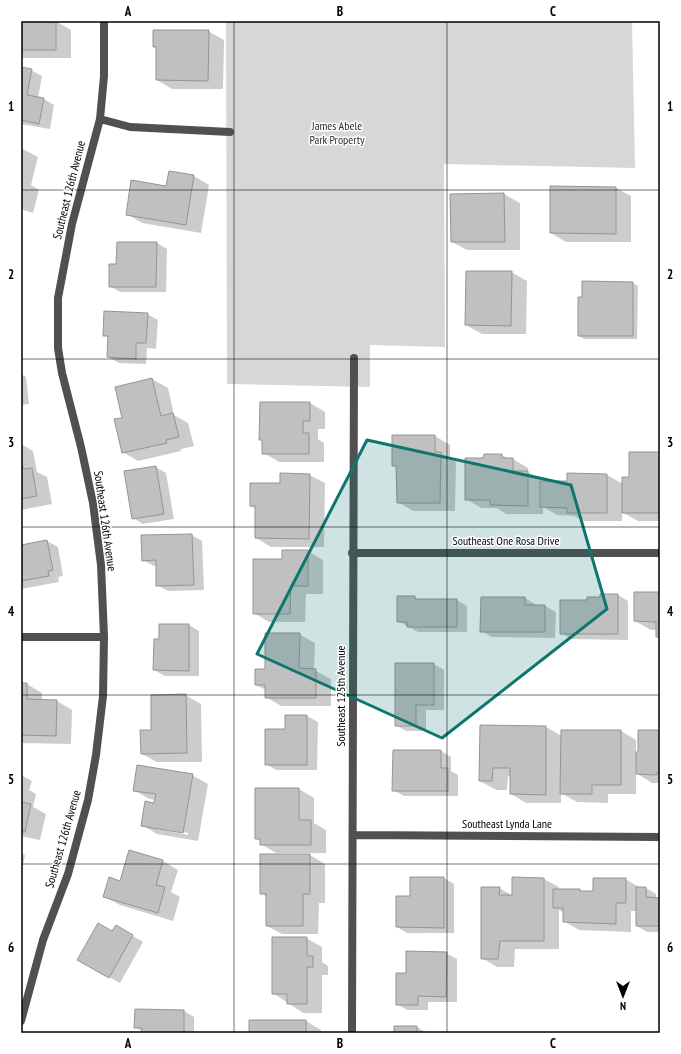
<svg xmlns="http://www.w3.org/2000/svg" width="681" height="1054" font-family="'PT Sans Narrow',sans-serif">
<rect width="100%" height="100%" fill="#fff"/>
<path fill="#d7d7d7" d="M226,21H632L635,168L444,164L445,347L370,345V387L227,384Z"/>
<path fill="#0003" fill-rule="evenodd" d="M21,21H56L71,30V58H21Z
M208,31L224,40L223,89H172L157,80V48L154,46Z
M21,68L31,70L42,76L38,98L44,99L54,105L50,129L21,124Z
M21,148L38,157L31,185L39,190L33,213L21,209Z
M194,176L209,185L201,233L142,223L127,214Z
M616,188L631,196V242H566L551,233Z
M504,194L520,203V250H467L452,242L451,195Z
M157,243L167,249L166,292H120L110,286L117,265Z
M511,272L527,281L526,334H482L466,325Z
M633,283L638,286L637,339H584L579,336Z
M147,314L158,320L156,349L147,348L146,364L119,363L108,357L109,338L104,335Z
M21,374L26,377L29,404L21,405Z
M152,379L168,388L174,415L188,423L194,446L181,449V451L138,461L123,452V418Z
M261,403H310L325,412V429H318V439L324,443V462H279L264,453V442L260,440Z
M435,436L450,445V459L456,462L455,511H413L398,502L397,468L393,466Z
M21,444L33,451L37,472L47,477L52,504L21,510Z
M660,453V521H638L622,512V521H584L574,516L557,515L543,507V514H506L497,508H481L466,499L484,459L502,455L509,459H513L528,468V472L543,481V482H568L607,475L623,484Z
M156,467L166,473L174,519L143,524L133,518Z
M309,475L325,483L324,547H271L256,538V509L251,506L281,484Z
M192,535L202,541L204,590L168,591L157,585V566H154L143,560Z
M47,541L58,547L63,576L58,577L59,582L21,589V546Z
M308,551L323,560V594H306L305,622H269L254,613L283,560Z
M660,593V638L657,637V630H651L635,621Z
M618,595L628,601V640L571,639L561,633L588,601Z
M414,597L418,600H457L467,606V632H418L398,621Z
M525,598L535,604V606H545L556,612L555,638L492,637L481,631Z
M189,625L199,631V676H165L154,670L160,640Z
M299,634L315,643L314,670L331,679V706H281L266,697V690L256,685L266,670Z
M434,664L444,670V710H426V731H406L396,725Z
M21,684H27L42,693V700L57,701L72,710L71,744L21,743Z
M185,695L201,704L202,762H157L142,754L152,730Z
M286,716H307L318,722L317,770H276L266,764L286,730Z
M481,726L546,727L562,736L621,731L636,740V753H639L660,731V783H652L636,773V794H608V803L577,802L561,793V803H526L511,794V776H508L507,790H496L480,781Z
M441,751L451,757V771L458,775V796H404L393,790Z
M21,775L32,781L29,790L36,794L33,807L46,814L40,840L21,836Z
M192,775L208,784L198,841L157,834L142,825L155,804L156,800L149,799L134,790ZM157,827L188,833V835L157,829Z
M299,789L314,798V823L326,830V853H276L261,844V841L256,838Z
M21,853L25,855L21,875Z
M310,855L325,864V903H319L318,934H282L267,926V897L261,893Z
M163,861L178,870L171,892L180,897L173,921L120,905L104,896L121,882Z
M411,878H444L454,884V933H407L397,927L411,897Z
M544,879L559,887V890H579L583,892H594L625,879L641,888H646L656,894V899H660V932H647L637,926V911H631V932L579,930L564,921V913L559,910V949H515L514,967H497L482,958L499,888L513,896Z
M116,926L143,942L120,983L79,960L113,932Z
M306,938L322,947V962L328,966V975H322V1013H303L273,993Z
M446,953L457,959V1002H428V1010H407L397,1004L407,974Z
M184,1011L194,1017V1033H143V1032L135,1027Z
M306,1021L321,1030V1033H250Z
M417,1027L427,1033H395Z"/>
<path fill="#c0c0c0" stroke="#949494" d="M21,21H56V50H21Z
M153,30H209L208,81L156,80V47H153Z
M21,67L32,69L27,95L44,98L39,124L21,120Z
M169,171L194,175L186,225L126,215L131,180L166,186Z
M550,186L616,187V234L550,233Z
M504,193L505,242H451L450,194Z
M117,242H157L156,287H109V264H116Z
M466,271H512L511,326L465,325Z
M582,281L633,282V336H578V297H582Z
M104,311L148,313L146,343H136V359L107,357L108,336H103Z
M152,378L161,416L173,413L179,437L166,440L167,443L122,453L114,419L122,418L115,387Z
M260,402H310V421H303V433H309V454H262V440H259Z
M392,435H435V452H441L440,503H397L396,466H392Z
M629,452H660V513H622V477H629Z
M484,454H502V458H513V471H528V506L490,505V500H465V458H483Z
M21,458L23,469L32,468L37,496L21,499Z
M156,466L164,514L132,519L124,471Z
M280,473L310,474L309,539L255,538V506H250V483H280Z
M567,473L607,474V513H567V508L540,507V481H567Z
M192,534L194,585L156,586V560L142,561L141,535Z
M47,540L53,570L48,571L49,576L21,581V545Z
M282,550H308V586H291L290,614H253V559H282Z
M634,592H660V637H656V622L634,621Z
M600,594H618V634H560V600H587V597H600Z
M397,596H415V599H457V627H407V622H397Z
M481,597H525V605H545V632H480Z
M159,624H189V671L153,670L154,639H159Z
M265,633H300L299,668L316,669V698H265V685H255V669H265Z
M395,663H434V705H416V726H395Z
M21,683H27V699L57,700L56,736L21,735Z
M186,694L187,753L141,754L140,730H151V695Z
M285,715H307V765H265V729H285Z
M480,725L546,726V795L510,794V768H493L492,781H479Z
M561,730H621V785H592V794H560Z
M638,730H660V772H657V775L636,774V752H638Z
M393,750H441V768H448V791H392Z
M137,765L193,774L183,833L141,826L145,801L154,803L156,794L133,791Z
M255,788H299V820H311V845H260V839H255Z
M21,802L31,804L25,832L21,831Z
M129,850L163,860L156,885L165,887L158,913L103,897L109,877L120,881Z
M260,854H310V894H303V926H266V894H260Z
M410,877H444V928L396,927V896H410Z
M512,877L544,878V941H500L498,959H481V887H500L499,895H512Z
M593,878H626V903H616V924L563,922V908H553V889H580V891H593Z
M636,887H646V897L660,898V926H636Z
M98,923L112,931L116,925L133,935L109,978L77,960Z
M272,937H307V956H313V967H307V1004H287V994H272Z
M406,951L447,952L446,997L418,996V1005H396V973H406Z
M135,1009L184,1010V1033H142V1028H134Z
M249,1020H306V1033H249Z
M394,1026H417V1033H394Z"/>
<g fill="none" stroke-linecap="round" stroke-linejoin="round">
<path stroke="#505050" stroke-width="8" d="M100,119L130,127L230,132
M352,553H660
M21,637H104
M354,835L660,837
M21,1021L43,940L68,874L88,800L96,755L103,696L104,637L101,565L93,503L81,447L62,373L58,348V298L72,224L100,119L104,76V21
M352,1033C354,808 352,583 354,358"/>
</g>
<path fill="#0f766e" fill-opacity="0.2" stroke="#0f766e" stroke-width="3" stroke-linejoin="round" d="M367,440L571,485L607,609L442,738L257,654Z"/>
<path fill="none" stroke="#000" stroke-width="1" stroke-opacity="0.55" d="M234,21V1033M447,21V1033M21,190H660M21,359H660M21,527H660M21,695H660M21,864H660"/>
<g text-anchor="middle" stroke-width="3" stroke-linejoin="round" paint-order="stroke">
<g font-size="12" fill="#2e2e2e" stroke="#fff">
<text x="337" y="130">James Abele<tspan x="337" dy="14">Park Property</tspan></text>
</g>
<g font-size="12" fill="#000" stroke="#fff">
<text transform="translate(69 190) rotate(-76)" y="4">Southeast 126th Avenue</text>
<text transform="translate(105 521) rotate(82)" y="4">Southeast 126th Avenue</text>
<text x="506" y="545">Southeast One Rosa Drive</text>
<text transform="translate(341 696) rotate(-90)" y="4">Southeast 125th Avenue</text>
<text x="507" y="828">Southeast Lynda Lane</text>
<text transform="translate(63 839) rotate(-74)" y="4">Southeast 126th Avenue</text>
</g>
</g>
<rect width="681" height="1054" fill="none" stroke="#ffffff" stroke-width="44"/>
<g transform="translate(623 996) rotate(180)" stroke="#ffffff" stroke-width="3" paint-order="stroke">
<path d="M0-3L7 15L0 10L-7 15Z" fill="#000000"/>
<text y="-6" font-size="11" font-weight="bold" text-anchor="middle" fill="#000000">N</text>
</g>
<rect x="22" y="22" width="637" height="1010" fill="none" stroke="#000" stroke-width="1.5"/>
<g font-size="13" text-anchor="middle" font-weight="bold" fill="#000">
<text x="128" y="16">A</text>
<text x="340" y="16">B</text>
<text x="553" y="16">C</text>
<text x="11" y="111">1</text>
<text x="670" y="111">1</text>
<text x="11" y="279">2</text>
<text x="670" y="279">2</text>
<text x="11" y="447">3</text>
<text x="670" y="447">3</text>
<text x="11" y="616">4</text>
<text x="670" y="616">4</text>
<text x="11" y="784">5</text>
<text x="670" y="784">5</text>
<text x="11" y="952">6</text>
<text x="670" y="952">6</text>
<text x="128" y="1048">A</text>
<text x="340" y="1048">B</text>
<text x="553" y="1048">C</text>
</g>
</svg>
